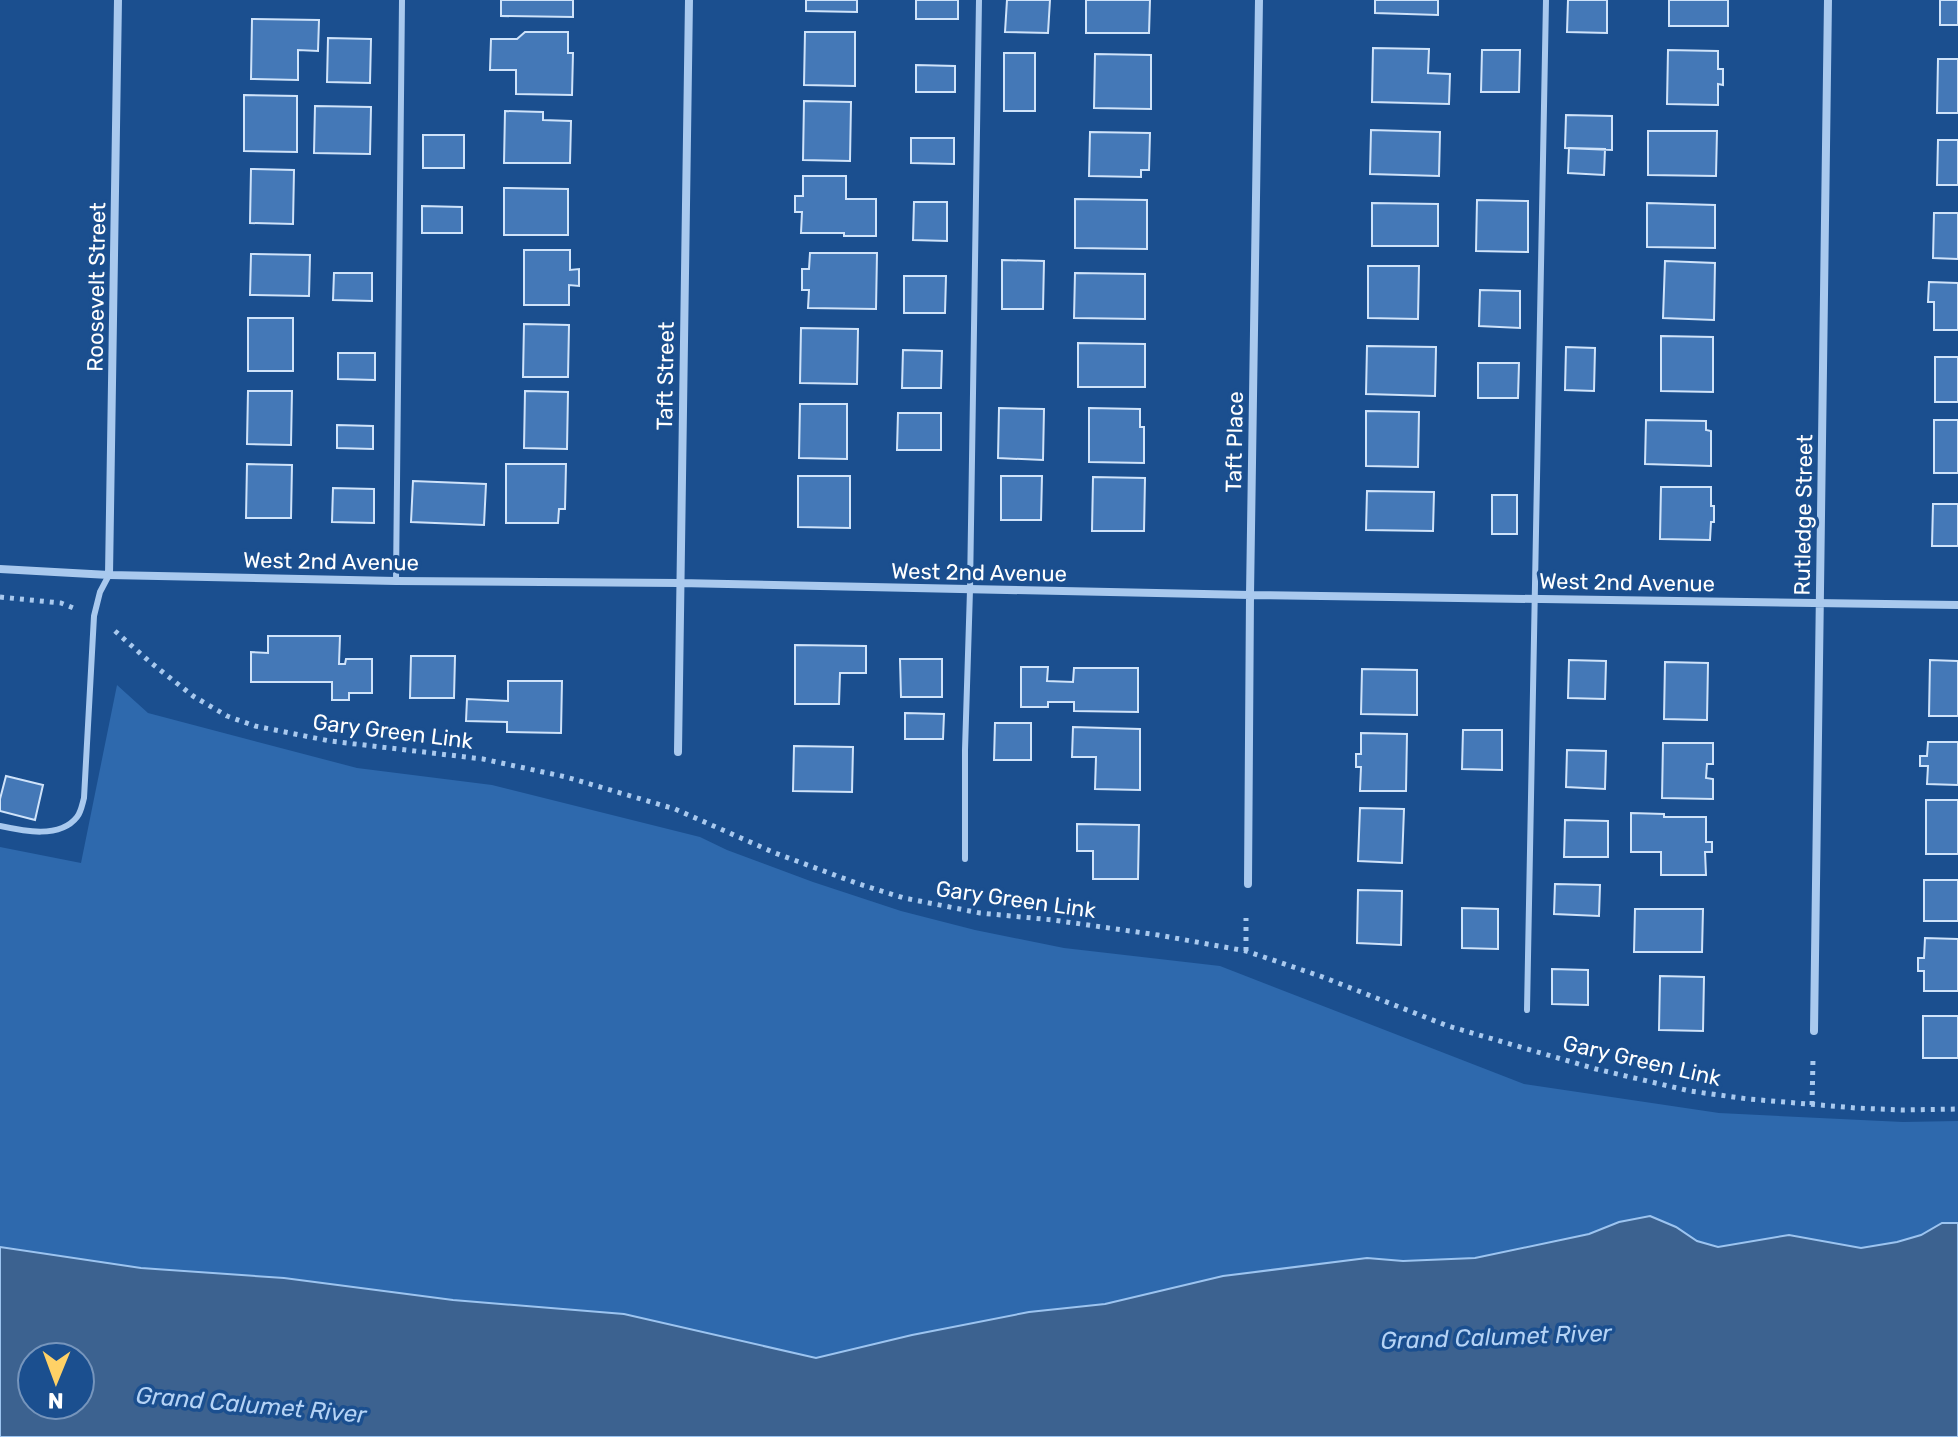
<svg xmlns="http://www.w3.org/2000/svg" width="1958" height="1437" font-family="Rubik,sans-serif">
<rect width="100%" height="100%" fill="#1b4f8f"/>
<path fill="#2e69ad" d="M117,685L148,713L357,768L492,785L700,837L727,850L813,882L901,911L975,930L1064,948L1220,966L1524,1084L1719,1113L1903,1122L1958,1121V1223H1942L1921,1235L1897,1242L1861,1248L1789,1235L1718,1247L1697,1241L1676,1227L1619,1222L1589,1234L1475,1258L1403,1261L1367,1258L1223,1276L1105,1304L1029,1312L912,1335L816,1358L723,1338L453,1300L284,1278L141,1268L0,1247V847L81,863Z"/>
<path fill="#3c6290" stroke="#9cc4f0" stroke-width="2" fill-rule="evenodd" d="M1650,1216L1676,1227L1697,1241L1718,1247L1789,1235L1861,1248L1897,1242L1921,1235L1942,1223H1958V1437H0V1247L141,1268L284,1278L453,1300L624,1314L816,1358L912,1335L1029,1312L1105,1304L1223,1276L1367,1258L1403,1261L1475,1258L1589,1234L1619,1222ZM32,1357H80V1405H32Z"/>
<path fill="#4478b7" stroke="#cfe3fa" stroke-width="2" d="M501,0H573V17L501,16Z
M806,0H857V12L806,11Z
M916,0H958V19H916Z
M1007,0H1050L1048,33L1005,32Z
M1086,0H1150L1149,33H1086Z
M1375,0H1438V15L1375,13Z
M1568,0H1607V33L1567,32Z
M1669,0H1728V26H1669Z
M1940,0H1958V25H1940Z
M252,19L319,20L318,51L298,50V80L251,79Z
M525,32H568V53H573L572,95L516,94V70H490L491,39H517Z
M805,32H855V86L804,85Z
M328,38L371,39L370,83L327,82Z
M1373,48L1429,49L1428,73L1450,74L1449,104L1372,102Z
M1482,50H1520L1519,92H1481Z
M1668,50L1718,51V69H1723V85L1718,84V105L1667,104Z
M1004,53H1035V111H1004Z
M1095,54L1151,55V109L1094,108Z
M1938,59H1958V113H1937Z
M916,65L955,66V92H916Z
M244,95L297,96V152L244,151Z
M804,101L851,102L850,161L803,160Z
M315,106L371,107L370,154L314,153Z
M505,111L543,112V120L571,121L570,163H504Z
M1566,115L1612,116V150L1565,148Z
M1371,130L1440,132L1439,176L1370,174Z
M1648,131H1717L1716,176L1648,175Z
M1090,132L1150,133L1149,170H1141V177L1089,176Z
M423,135H464V168H423Z
M911,138H954V164L911,163Z
M1938,140H1958V185H1937Z
M1569,148L1605,149L1604,175L1568,173Z
M251,169L294,170L293,224L250,223Z
M803,176H846V199H876V236H844V233H801L802,212H795V196H803Z
M504,188L568,189V235H504Z
M1075,199L1147,200V249L1075,248Z
M1477,200L1528,201V252L1476,251Z
M914,202H947V241L913,240Z
M1372,203L1438,204V246H1372Z
M1647,203L1715,205V248L1647,247Z
M422,206L462,207V233H422Z
M1934,213H1958V259L1933,258Z
M524,250H570V270L579,269V286L569,285V305H524Z
M810,253H877L876,309L808,308L809,290H802V269H809Z
M251,254L310,255L309,296L250,295Z
M1002,260L1044,261L1043,309H1002Z
M1665,261L1715,263L1714,320L1663,318Z
M1368,266H1419L1418,319L1368,318Z
M334,273H372V301L333,300Z
M1075,273L1145,274V319L1074,318Z
M904,276H946L945,313H904Z
M1929,282L1958,283V330H1934V302H1928Z
M1480,290L1520,291V328L1479,326Z
M248,318H293V371H248Z
M524,324L569,325L568,377H523Z
M801,328L858,329L857,384L800,383Z
M1661,336L1713,337V392L1661,391Z
M1078,343L1145,344V387H1078Z
M1367,346L1436,347L1435,396L1366,394Z
M1566,347L1595,348L1594,391L1565,390Z
M903,350L942,351L941,388H902Z
M338,353H375V380L338,379Z
M1935,357H1958V402H1935Z
M1478,363H1519L1518,398H1478Z
M248,391H292L291,445L247,444Z
M525,391L568,392L567,449L524,448Z
M800,404H847V459L799,458Z
M999,408L1044,409L1043,460L998,458Z
M1089,408L1140,409V427H1144V463L1089,462Z
M1366,411L1419,412L1418,467L1366,466Z
M898,413H941V450H897Z
M1646,420L1706,421V430L1711,431V466L1645,464Z
M1934,420H1958V473H1934Z
M337,425L373,426V449L337,448Z
M247,464L292,465L291,518H246Z
M506,464H566L565,509H559L558,523H506Z
M798,476H850V528L798,527Z
M1001,476H1042L1041,520H1001Z
M1093,477L1145,478L1144,531H1092Z
M413,481L486,484L484,525L411,522Z
M1661,487H1711V506H1714V522H1711L1710,540L1660,539Z
M333,488L374,489V523L332,522Z
M1367,491L1434,492L1433,531L1366,530Z
M1492,495H1517V534H1492Z
M1933,504H1958V546H1932Z
M268,636H340L339,664H345L346,659H372V693H349V700H332V682H251V652L268,653Z
M795,645L866,646V673H840L839,704H795Z
M411,656H455L454,698H410Z
M900,659H942V697H901Z
M1569,660L1606,661L1605,699L1568,698Z
M1930,660L1958,661V716H1929Z
M1665,662L1708,663L1707,720L1664,719Z
M1021,667H1048L1047,681L1073,682L1074,668H1138V712L1074,711V702H1048V707H1021Z
M1362,669L1417,670V715L1361,714Z
M508,681H562L561,733L507,732V722L466,721L467,699L508,701Z
M905,713L944,714L943,739H905Z
M995,723H1031V760H994Z
M1073,727L1140,729V790L1095,789L1096,757H1072Z
M1463,730H1502V770L1462,769Z
M1361,733L1407,734L1406,791H1360L1361,767H1356V754H1361Z
M1928,742H1958V785L1927,784L1928,766H1920V756H1927Z
M1663,743H1713V764H1707L1706,778L1713,779V799L1662,798Z
M794,746L853,747L852,792L793,791Z
M1567,750L1606,751L1605,789L1566,787Z
M6,776L43,785L35,820L0,811V799Z
M1926,800H1958V854H1926Z
M1360,808L1404,809L1402,863L1358,861Z
M1631,813L1664,814V817H1706V842H1712V852H1705L1706,875H1661V852H1631Z
M1565,820L1608,821V857H1564Z
M1077,824L1139,825L1138,879H1093V851H1077Z
M1924,880H1958V921H1924Z
M1555,884L1600,885L1599,916L1554,914Z
M1358,890L1402,891L1401,945L1357,943Z
M1462,908L1498,909V949L1462,948Z
M1635,909H1703L1702,952H1634Z
M1925,938L1958,939V991H1924V971H1918V958H1924Z
M1552,969L1588,970V1005L1552,1004Z
M1660,976L1704,977L1703,1031L1659,1030Z
M1923,1016H1958V1058H1923Z"/>
<g fill="none" stroke-linecap="round" stroke-linejoin="round">
<path stroke="#a9c9ee" stroke-width="5" stroke-dasharray="4 6" stroke-linecap="butt" d="M0,597L61,603L76,609
M115,631L150,662L193,696L227,716L255,726L330,741L483,759L566,777L675,809L775,853L859,884L904,898L980,913L1053,920L1158,935L1246,951L1320,976L1448,1026L1596,1069L1690,1091L1748,1099L1856,1108L1903,1110L1958,1109
M1246,951V918
M1812,1105L1813,1059"/>
<path stroke="#a9c9ee" stroke-width="6" d="M396,581L402,0
M0,826C23,831 60,839 77,817C81,812 82,805 84,798L94,616L100,592L109,575
M965,859V750L970,590L979,0
M1527,1010L1546,0"/>
<path stroke="#a9c9ee" stroke-width="8" d="M0,569L109,575L396,581L679,583L1250,595L1958,605
M109,575L118,0
M678,752L689,0
M1248,884L1250,595L1259,0
M1814,1031L1828,0"/>
</g>
<g text-anchor="middle" stroke-width="7" stroke-linejoin="round" paint-order="stroke">
<g font-size="22" fill="#fff" stroke="#1b4f8f">
<text transform="translate(96 287) rotate(-89)" y="8">Roosevelt Street</text>
<text transform="translate(665 376) rotate(-89)" y="8">Taft Street</text>
<text transform="translate(1234 442) rotate(-89)" y="8">Taft Place</text>
<text transform="translate(1803 515) rotate(-89)" y="8">Rutledge Street</text>
<text transform="translate(331 561) rotate(1)" y="8">West 2nd Avenue</text>
<text transform="translate(979 572) rotate(1)" y="8">West 2nd Avenue</text>
<text transform="translate(1627 582) rotate(1)" y="8">West 2nd Avenue</text>
<text transform="translate(393 731) rotate(7)" y="8">Gary Green Link</text>
<text transform="translate(1016 899) rotate(8)" y="8">Gary Green Link</text>
<text transform="translate(1642 1060) rotate(13)" y="8">Gary Green Link</text>
</g>
<g font-size="24" font-style="italic" fill="#b5d3f5" stroke="#1b4f8f">
<text transform="translate(1496 1337) rotate(-2)" y="8">Grand Calumet River</text>
<text transform="translate(251 1405) rotate(5)" y="8">Grand Calumet River</text>
</g>
</g>
<g transform="translate(56 1381) rotate(181)"><circle r="38" fill="#1b4f8f" stroke="#7695bc" stroke-width="2"/>
<path d="M0-6L14 30L0 20L-14 30Z" fill="#ffd166"/>
<text y="-12" font-size="22" font-weight="bold" text-anchor="middle" fill="#ffffff">N</text>
</g>
</svg>
